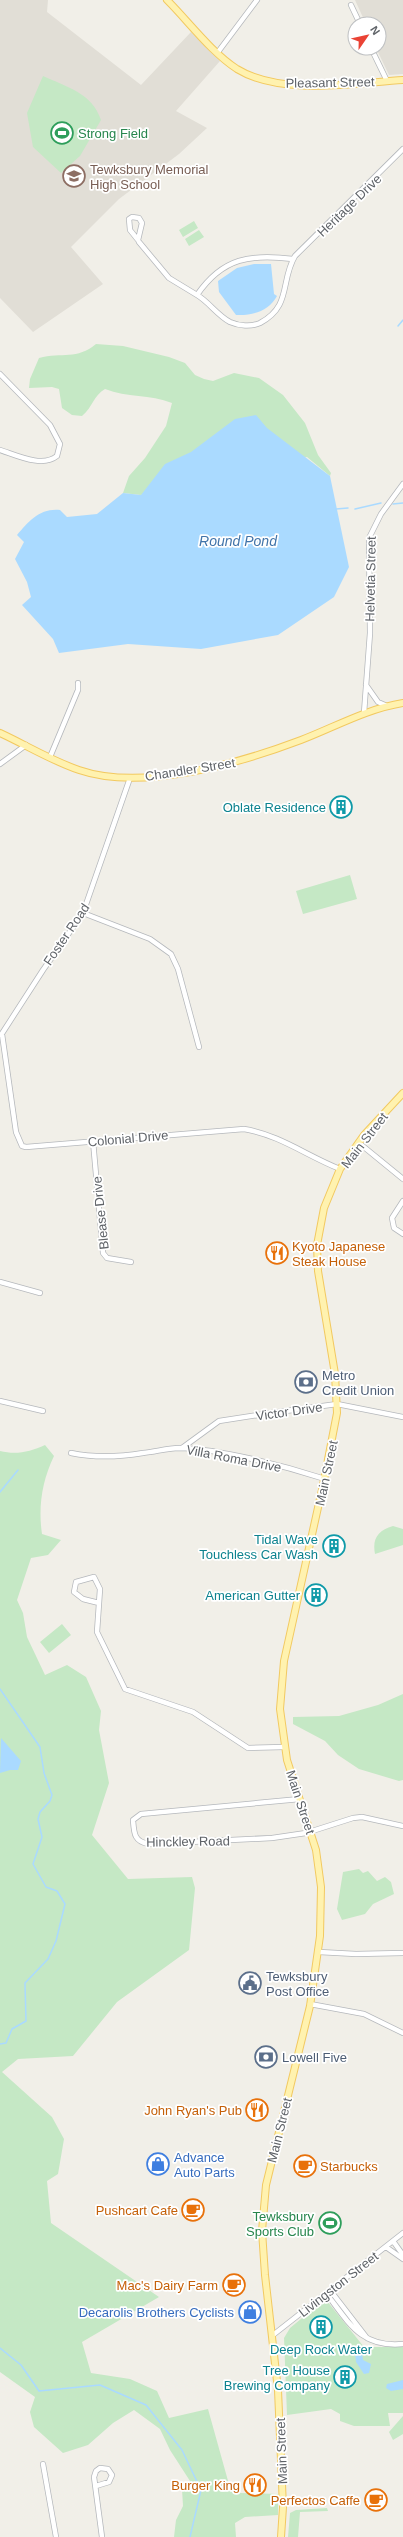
<svg xmlns="http://www.w3.org/2000/svg" width="403" height="2537" font-family="Arial,sans-serif">
<rect width="100%" height="100%" fill="#f1efe8"/>
<path fill="#e1ded6" d="M0,0H48L47,12L141,85L191,32L220,61L176,111L207,128L179,154L119,199L71,247L103,284L33,332L0,298Z
M355,0H403V74L389,75L376,48H379V24H366Z"/>
<path fill="#c5e8c5" d="M43,76C67,87 92,93 101,120L80,156L61,173L33,147L27,113Z
M194,221L198,228L183,237L179,230Z
M199,230L204,237L189,246L185,239Z
M96,344L123,346L169,357L185,363L195,375L204,379L213,381L234,373L259,378L283,395L305,423L318,455L331,473L330,476L307,457L141,495L123,493L129,476L145,458L166,426L172,403C150,394 127,398 105,389C93,396 93,407 82,416L72,415L62,408L59,389L52,387L29,388L30,379L39,358C62,352 77,360 96,344Z
M350,875L357,899L303,914L296,891Z
M45,1445L54,1456C42,1481 38,1507 42,1534L61,1540L48,1555L31,1558L17,1600L23,1613L27,1637L45,1675L67,1665L86,1677L101,1711L99,1730L109,1783L92,1835L128,1879L192,1877L195,1888L189,1950L117,2002L73,2056L18,2059L2,2072L52,2117L64,2139L58,2174L47,2181L51,2223L159,2297L82,2342L91,2373L130,2379L157,2391L169,2418L208,2409L230,2488L241,2493L278,2494V2515L245,2517L235,2523L236,2537H174L176,2520L183,2506L182,2489L190,2481L170,2450L160,2429L134,2410L113,2423L88,2445L63,2453L34,2427L30,2412L35,2397L0,2372V1451C16,1455 30,1452 45,1445Z
M393,1526L403,1529V1545L375,1554C372,1539 378,1530 393,1526Z
M62,1624L71,1635L49,1653L40,1642Z
M403,1694V1780L399,1781L359,1769L338,1755L325,1741L293,1724V1717L339,1716L378,1705Z
M359,1869L363,1873L368,1871L377,1881L385,1877L391,1882L394,1894L373,1904L365,1914L342,1920L337,1909L343,1872Z
M324,2300L327,2301L364,2347H403V2413H388L390,2426H354L340,2421V2414L331,2409L287,2415L284,2338L290,2328Z
M403,2416V2434L393,2440L389,2432Z
M327,2508L328,2511L300,2512L298,2537H288L290,2513L296,2510Z"/>
<path fill="#aadaff" d="M254,264H271L274,294L277,296C269,311 252,316 236,315L219,292L218,281L237,268Z
M256,415L267,428L330,476L349,567L334,597L278,635L201,649L128,644L59,653L53,639L22,605L31,597L27,582L15,559L24,542L17,535C29,521 40,508 60,510L67,517L97,514L123,493L141,495L165,464L191,452L235,419Z
M1,1738L21,1761L18,1770H10L0,1773Z
M358,2349L362,2352L363,2360L371,2364L369,2373L364,2374L356,2362L355,2353Z
M403,2380V2389L391,2391L386,2388L387,2384Z"/>
<g fill="none" stroke-linecap="round" stroke-linejoin="round">
<path stroke="#aadaff" stroke-width="1.5" d="M398,326L403,320
M393,504L403,503
M336,509L348,508
M355,509L381,503
M0,1492L18,1470
M0,1689L40,1747L44,1773L52,1795L50,1801L40,1812L38,1819L42,1837L33,1864L46,1887L57,1891L65,1904L56,1941L48,1959L25,1983L26,2021L12,2029L6,2043L0,2044
M0,2348L21,2365L39,2391L100,2385L146,2405L182,2450L201,2490L190,2537"/>
<g stroke="#b5b8bc" stroke-width="6">
<path id="minor" d="M351,5L360,24
M371,48L387,81
M218,52L257,0
M132,217L139,218L142,223L138,240L130,230L129,219Z
M139,242L169,278L197,295
M293,259C251,254 223,257 197,295C209,302 217,315 230,322C239,326 251,327 260,323C292,306 280,281 295,256L403,149
M0,374L50,425L60,444L57,456C42,468 16,455 0,450
M366,685L378,702L387,706
M364,713L370,633L369,538L381,514L403,484
M50,757L78,690V683
M0,764L26,745
M83,913L150,939L171,954L178,969L199,1047
M2,1034L16,1132L22,1146L26,1147L244,1129C280,1135 307,1156 340,1169
M1,1035L43,970L83,913L130,778
M93,1141L103,1253L107,1258L131,1262
M359,1143L403,1179
M403,1201L392,1218L394,1228L403,1234
M0,1282L40,1293
M0,1401L43,1411
M182,1448L219,1421L271,1413L337,1404L403,1417
M71,1453C95,1458 119,1457 143,1453C155,1452 167,1448 179,1448C220,1449 285,1466 325,1479
M99,1603L83,1599L74,1592L76,1582L94,1577L100,1589L97,1632L125,1689L193,1712L248,1748L284,1747
M300,1799L141,1814L133,1820C134,1833 134,1842 149,1844L272,1838L306,1833L353,1818L362,1817L403,1826
M319,1952L356,1954L403,1953
M310,2004L364,2014L403,2033
M393,2241L403,2255
M386,2247L403,2259
M330,2290L367,2338
M326,2293C349,2323 361,2348 403,2344
M273,2335L403,2233
M43,2464L56,2537
M96,2486L109,2482L112,2475L108,2469L100,2468L96,2471L94,2477L102,2537"/>
</g>
<g stroke="#f2c960" stroke-width="8">
<path id="major" d="M167,0C189,22 211,52 237,69C281,96 354,83 403,80
M0,733C26,745 52,761 79,770C143,792 240,763 301,740C335,727 366,709 403,703
M281,2537L283,2507L278,2390L265,2275L262,2231L266,2185L310,2006L320,1936L321,1887L316,1850L287,1760L280,1709L284,1661L323,1485L337,1413L335,1374L318,1271L317,1245L324,1208L340,1169L364,1135L403,1093"/>
</g>
<use href="#minor" stroke="#fff" stroke-width="4.5"/>
<use href="#major" stroke="#fff2af" stroke-width="6"/>
</g>
<defs>
<g id="stadium-ring" transform="scale(1.15)"><circle r="9.5" fill="#fff" stroke="#2e9e5b" stroke-width="1.5"/><path d="M0-5a6.5 5 0 1 0 0 10a6.5 5 0 1 0 0-10ZM-3.5-1.8h7v3.6h-7Z" fill="#2e9e5b"/></g>
<g id="school-ring" transform="scale(1.15)"><circle r="9.5" fill="#fff" stroke="#8d6e63" stroke-width="1.5"/><path d="M0-5L7-2L0 1L-7-2ZM-4 1L0 2.5L4 1V4Q0 6-4 4Z" fill="#8d6e63"/></g>
<g id="building-ring" transform="scale(1.15)"><circle r="9.5" fill="#fff" stroke="#0f9aa8" stroke-width="1.5"/><path d="M-4-6H4V6H1V3H-1V6H-4ZM-2.5-4.3h1.7v1.8h-1.7ZM.8-4.3h1.7v1.8H.8ZM-2.5-1h1.7V.8h-1.7ZM.8-1h1.7V.8H.8Z" fill="#0f9aa8"/></g>
<g id="restaurant-ring" transform="scale(1.15)"><circle r="9.5" fill="#fff" stroke="#e8710a" stroke-width="1.5"/><path d="M-5-6h1v4h1v-4h1v4h1v-4h1v5L-1.5 .5V6h-2V.5L-5-1ZM5-6V6H3V1.5H1.5Q1.5-4 5-6Z" fill="#e8710a"/></g>
<g id="bank-ring" transform="scale(1.15)"><circle r="9.5" fill="#fff" stroke="#5c6f8a" stroke-width="1.5"/><path d="M-6-4H6V4H-6ZM0-2.3a2.3 2.3 0 1 0 0 4.6a2.3 2.3 0 1 0 0-4.6Z" fill="#5c6f8a"/></g>
<g id="civic-ring" transform="scale(1.15)"><circle r="9.5" fill="#fff" stroke="#5c6f8a" stroke-width="1.5"/><path d="M-.6-6.5H3V-4.5H.6V-3L4-1V1h2V6H-6V1h2V-1L-.6-3ZM-1.2 2.5V6h2.4V2.5Z" fill="#5c6f8a"/></g>
<g id="shop-ring" transform="scale(1.15)"><circle r="9.5" fill="#fff" stroke="#3f7fe0" stroke-width="1.5"/><path d="M-5-2.5h2.3a2.7 3.5 0 0 1 5.4 0H5L5.5 6h-11ZM-1.5-2.5h3a1.5 2.3 0 0 0-3 0Z" fill="#3f7fe0"/></g>
<g id="cafe-ring" transform="scale(1.15)"><circle r="9.5" fill="#fff" stroke="#e8710a" stroke-width="1.5"/><path d="M-5.5-4.5H6V0H3Q3 3.5 0 3.5H-2.5Q-5.5 3.5-5.5 0ZM3-3.2v2h1.7v-2ZM-6 4.5H4V6H-6Z" fill="#e8710a"/></g>
</defs>
<g fill-rule="evenodd">
<use href="#stadium-ring" x="62" y="133"/>
<use href="#school-ring" x="74" y="176"/>
<use href="#building-ring" x="341" y="807"/>
<use href="#restaurant-ring" x="277" y="1253"/>
<use href="#bank-ring" x="306" y="1382"/>
<use href="#building-ring" x="334" y="1546"/>
<use href="#building-ring" x="316" y="1595"/>
<use href="#civic-ring" x="250" y="1983"/>
<use href="#bank-ring" x="266" y="2057"/>
<use href="#restaurant-ring" x="257" y="2110"/>
<use href="#shop-ring" x="158" y="2164"/>
<use href="#cafe-ring" x="305" y="2166"/>
<use href="#cafe-ring" x="193" y="2210"/>
<use href="#stadium-ring" x="330" y="2223"/>
<use href="#cafe-ring" x="234" y="2285"/>
<use href="#shop-ring" x="250" y="2312"/>
<use href="#building-ring" x="321" y="2327"/>
<use href="#building-ring" x="345" y="2377"/>
<use href="#restaurant-ring" x="255" y="2485"/>
<use href="#cafe-ring" x="376" y="2500"/>
</g>
<g text-anchor="middle" stroke-width="3.5" stroke-linejoin="round" paint-order="stroke">
<g font-size="13" fill="#5f6368" stroke="#fff">
<text transform="translate(330 82) rotate(-1)" y="5">Pleasant Street</text>
<text transform="translate(349 205) rotate(-44)" y="5">Heritage Drive</text>
<text transform="translate(370 579) rotate(-89)" y="5">Helvetia Street</text>
<text transform="translate(190 769) rotate(-9)" y="5">Chandler Street</text>
<text transform="translate(66 934) rotate(-56)" y="5">Foster Road</text>
<text transform="translate(128 1138) rotate(-5)" y="5">Colonial Drive</text>
<text transform="translate(364 1140) rotate(-52)" y="5">Main Street</text>
<text transform="translate(100 1213) rotate(-96)" y="5">Blease Drive</text>
<text transform="translate(289 1411) rotate(-8)" y="5">Victor Drive</text>
<text transform="translate(234 1458) rotate(11)" y="5">Villa Roma Drive</text>
<text transform="translate(326 1473) rotate(-78)" y="5">Main Street</text>
<text transform="translate(301 1802) rotate(72)" y="5">Main Street</text>
<text transform="translate(188 1841) rotate(-1)" y="5">Hinckley Road</text>
<text transform="translate(279 2130) rotate(-76)" y="5">Main Street</text>
<text transform="translate(338 2284) rotate(-38)" y="5">Livingston Street</text>
<text transform="translate(281 2451) rotate(-92)" y="5">Main Street</text>
</g>
<g font-size="13" fill="#27864d" stroke="#fff" text-anchor="start">
<text x="78" y="138">Strong Field</text>
<text x="314" y="2221" text-anchor="end">Tewksbury<tspan x="314" dy="15">Sports Club</tspan></text>
</g>
<g font-size="13" fill="#785e54" stroke="#fff" text-anchor="start">
<text x="90" y="174">Tewksbury Memorial<tspan x="90" dy="15">High School</tspan></text>
</g>
<g font-size="13" fill="#0d838f" stroke="#fff" text-anchor="end">
<text x="326" y="812">Oblate Residence</text>
<text x="318" y="1544">Tidal Wave<tspan x="318" dy="15">Touchless Car Wash</tspan></text>
<text x="300" y="1600">American Gutter</text>
<text x="321" y="2354" text-anchor="middle">Deep Rock Water</text>
<text x="330" y="2375">Tree House<tspan x="330" dy="15">Brewing Company</tspan></text>
</g>
<g font-size="13" fill="#c56008" stroke="#fff" text-anchor="end">
<text x="292" y="1251" text-anchor="start">Kyoto Japanese<tspan x="292" dy="15">Steak House</tspan></text>
<text x="242" y="2115">John Ryan's Pub</text>
<text x="320" y="2171" text-anchor="start">Starbucks</text>
<text x="178" y="2215">Pushcart Cafe</text>
<text x="218" y="2290">Mac's Dairy Farm</text>
<text x="240" y="2490">Burger King</text>
<text x="360" y="2505">Perfectos Caffe</text>
</g>
<g font-size="13" fill="#4e5e75" stroke="#fff" text-anchor="start">
<text x="322" y="1380">Metro<tspan x="322" dy="15">Credit Union</tspan></text>
<text x="266" y="1981">Tewksbury<tspan x="266" dy="15">Post Office</tspan></text>
<text x="282" y="2062">Lowell Five</text>
</g>
<g font-size="13" fill="#366cbe" stroke="#fff" text-anchor="start">
<text x="174" y="2162">Advance<tspan x="174" dy="15">Auto Parts</tspan></text>
<text x="234" y="2317" text-anchor="end">Decarolis Brothers Cyclists</text>
</g>
<g font-size="14" font-style="italic" fill="#4174aa" stroke="#fff">
<text x="238" y="546">Round Pond</text>
</g>
</g>
<g transform="translate(367 36) rotate(56)"><circle r="19" fill="#ffffff" stroke="#bfc1c3"/>
<path d="M0-3L7 15L0 10L-7 15Z" fill="#ea4335"/>
<text y="-6" font-size="11" font-weight="bold" text-anchor="middle" fill="#5f6368">N</text>
</g>
</svg>
